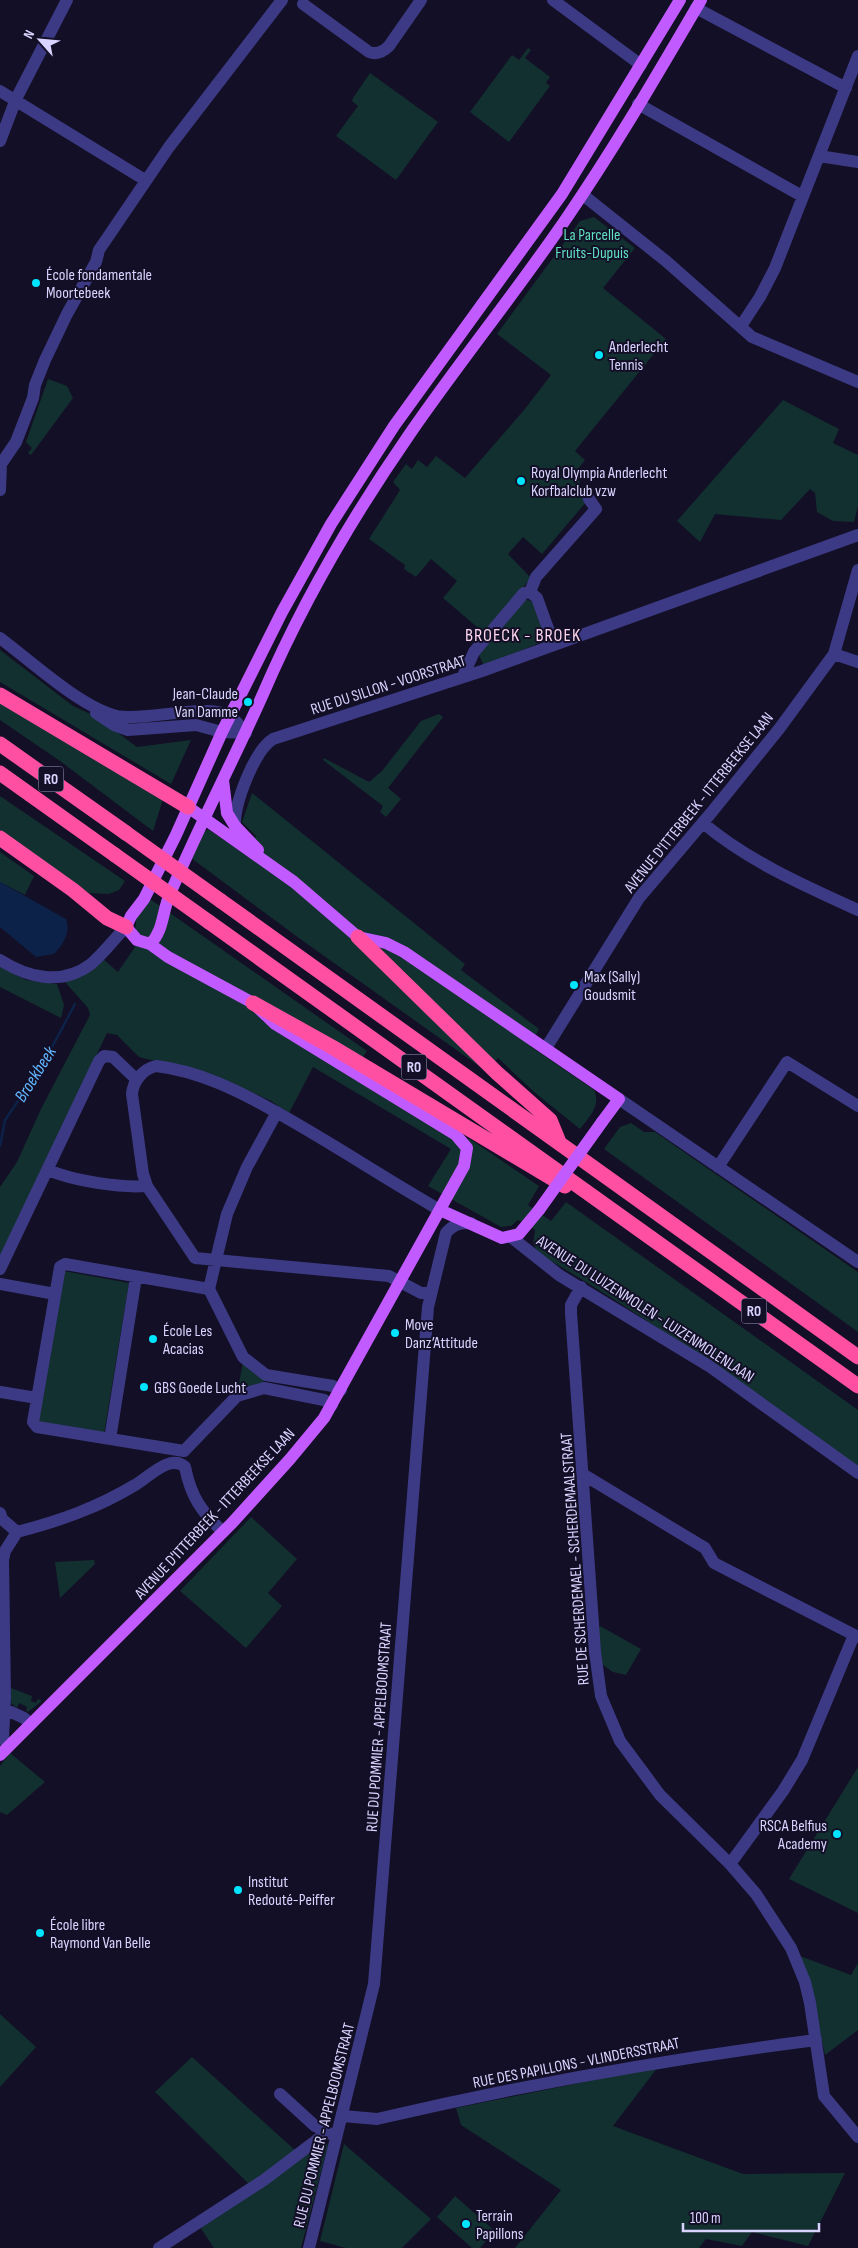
<svg xmlns="http://www.w3.org/2000/svg" width="858" height="2248" font-family="'Sofia Sans Condensed',sans-serif">
<rect width="100%" height="100%" fill="#130f26"/>
<path fill="#12302f" d="M528,48L531,50L525,58L550,77L546,83L550,86L509,142L470,112L512,55L519,60Z
M370,73L438,122L396,180L336,136L358,106L352,101L353,98Z
M594,217L635,248L603,288L666,339L575,451L585,460L575,473L580,482L577,493L587,501L542,554L523,537L508,554L531,578L484,633L443,598L457,581L431,559L416,577L404,569L405,565L369,539L400,490L393,482L406,464L412,469L418,460L427,467L436,456L465,478L524,410L551,375L497,334L580,221Z
M48,379L67,386L73,398L31,455L28,453L32,448L26,442Z
M783,400L839,429L833,443L858,455V506L854,522L833,521L817,512L815,493L810,489L781,520L715,514L700,542L677,521Z
M525,599L533,602L546,640L487,665L483,664L479,655Z
M0,650L73,706L97,717L137,747L191,740L171,784L0,682Z
M0,702L163,799L153,831L60,761L0,720Z
M439,714L443,717L388,788L401,799L386,817L380,812L383,806L323,760L324,758L369,782L382,771L421,721Z
M252,793L465,964L461,970L539,1029L530,1046L594,1090C601,1106 590,1116 580,1129L534,1092L498,1058L486,1071L303,941L191,858L202,834L208,829L244,854L256,836L242,822Z
M0,796L125,881L119,890L109,894L89,893L3,832L0,830Z
M0,852L34,876L25,895L0,882Z
M150,899L367,1051L363,1057L271,1005L262,1021L454,1138L470,1139L539,1186L528,1205L551,1221L566,1202L858,1410V1469C754,1394 650,1318 539,1254L533,1244L535,1230L518,1220L511,1226L501,1227L428,1186L451,1149L313,1067L289,1113L271,1101L216,1076L139,1057L117,1035L107,1033L0,1258V1187L17,1162L41,1109L90,1015L88,1008L65,982L103,959L118,972L135,947L136,919Z
M0,967L26,980L57,984L64,1005L61,1018L0,987Z
M631,1123L644,1132H655L858,1272V1332L604,1149L620,1127Z
M64,1271L129,1283L104,1434L37,1422Z
M243,1362L264,1380L263,1383L237,1394Z
M251,1517L297,1559L268,1593L282,1606L246,1648L180,1591Z
M94,1560L95,1564L60,1598L55,1562Z
M600,1626L641,1649L626,1675L613,1672L600,1663L598,1630Z
M11,1688L32,1696L31,1701L36,1703L38,1699L42,1701L28,1712L26,1711L27,1707L19,1703L17,1708L11,1703Z
M10,1753L45,1782L7,1815L0,1812V1766Z
M858,1767V1913L789,1879Z
M800,1956L851,1975L858,1963V2030L825,2055L811,1991Z
M0,2014L36,2047L0,2087Z
M192,2057L297,2152L250,2185L155,2092Z
M658,2067L613,2126L743,2174L845,2173L808,2246L752,2232L742,2246L706,2239L699,2248H515L561,2190L461,2125L456,2108Z
M322,2141L328,2145L301,2248H214L200,2227Z
M344,2144L431,2219L402,2248H346L320,2241Z
M455,2196L495,2231L480,2248H472L437,2217Z"/>
<path fill="#0c2248" d="M0,882L66,919C71,932 63,945 54,954L36,957L0,927Z"/>
<g fill="none" stroke-linecap="round" stroke-linejoin="round">
<path stroke="#0c2248" stroke-width="2.5" d="M0,1146L5,1120L42,1066L75,1004"/>
<path stroke="#3d3a85" stroke-width="12" d="M553,0L641,65
M303,4L369,52C377,55 383,52 389,46L421,0
M696,8L846,88
M0,91L145,180
M638,104L802,196
M0,141L16,99L67,0
M819,156L858,162
M583,195L666,261L752,337L858,382
M741,326L760,297L775,268L858,56
M0,490L1,464L16,442L33,398L35,385L45,360L67,314L96,262L99,250L169,147L282,0
M530,592L536,577L596,509L589,499
M0,638C31,661 80,707 117,716C145,722 206,702 230,716C236,720 241,728 246,733
M834,654L858,662
M463,676L474,652L524,593L530,592L537,598L554,645
M96,713L114,725L128,730L196,725L222,732L246,733
M703,823C748,861 805,886 858,910
M235,826C234,804 254,751 273,739L482,671L858,535
M0,960C28,978 62,986 91,964C104,953 114,939 126,927
M546,1048L639,898L711,813L779,729L834,654L858,570
M619,1099L858,1262
M718,1167L787,1062L858,1106
M48,1170C74,1181 120,1188 147,1186
M511,1237L559,1275L709,1366L858,1473
M0,1269L99,1061L104,1056L113,1057L137,1080
M0,1284L55,1294
M581,1287L571,1305V1313L595,1652L601,1696L620,1741L660,1795L730,1864L756,1894L791,1948L805,1982L810,2003L824,2096L858,2137
M209,1289L227,1214L247,1167L277,1112
M431,1293H421L389,1276L195,1258L147,1186L143,1174L132,1094C133,1081 143,1069 156,1066C199,1071 239,1091 276,1112C332,1143 384,1178 440,1210
M0,1392L37,1398
M332,1405L324,1400L264,1388L237,1396L184,1451L37,1427L33,1422L60,1267L65,1264L209,1289L243,1357L266,1375L333,1386L341,1390
M110,1439L136,1277
M584,1475L705,1548L714,1563L858,1637
M0,1513L2,1519L17,1532C59,1521 97,1508 135,1485C148,1478 170,1453 185,1467C191,1497 201,1511 223,1532
M0,1707L24,1718L31,1724
M9,1745L3,1739L5,1697L3,1560L5,1551L17,1532
M730,1864L783,1791L802,1760L854,1635
M280,2094L315,2126L333,2135
M343,2116L377,2119C522,2085 668,2059 816,2040
M159,2248L264,2180L326,2133
M309,2248L374,1984L428,1307L446,1233C454,1224 459,1223 471,1223"/>
<path stroke="#c25bff" stroke-width="12" d="M223,780L227,813L235,826L258,850
M188,807L294,882L358,937L386,943L404,952L619,1099L602,1122
M150,944C164,931 162,911 170,894C199,826 233,761 263,694C302,603 353,516 409,435C460,361 517,291 568,216C616,146 658,73 701,0
M440,1210L502,1238L519,1234L539,1210
M0,1755L232,1523L290,1459L324,1418L464,1166L467,1148L456,1135L275,1024L253,1003L168,957L150,944L137,940L126,927L131,916L144,899L176,835L222,732L282,612L331,524L394,426L562,194L680,0"/>
<path stroke="#ff4fa3" stroke-width="15" d="M0,695L188,807
M0,744L126,833
M0,773L115,855
M0,838L73,890L107,918L126,927
M221,901L858,1357
M209,922L858,1386
M358,937L497,1073L550,1120L559,1142
M253,1003L332,1047L565,1186"/>
<path stroke="#c25bff" stroke-width="12" d="M539,1210L602,1122"/>
<path stroke="#ff4fa3" stroke-width="15" d="M126,833L221,901
M115,855L209,922"/>
</g>
<g fill="#00e5ff" stroke="#130f26" stroke-width="2">
<circle cx="36" cy="283" r="5"/>
<circle cx="599" cy="355" r="5"/>
<circle cx="521" cy="481" r="5"/>
<circle cx="248" cy="702" r="5"/>
<circle cx="574" cy="985" r="5"/>
<circle cx="395" cy="1333" r="5"/>
<circle cx="153" cy="1339" r="5"/>
<circle cx="144" cy="1387" r="5"/>
<circle cx="837" cy="1834" r="5"/>
<circle cx="238" cy="1890" r="5"/>
<circle cx="40" cy="1933" r="5"/>
<circle cx="466" cy="2224" r="5"/>
</g>
<g text-anchor="middle" stroke-width="4" stroke-linejoin="round" paint-order="stroke">
<g fill="#130f26" stroke="#9e99be" stroke-width="1">
<rect x="38.5" y="766.5" width="25" height="25" rx="4"/>
<rect x="401.5" y="1054.5" width="25" height="25" rx="4"/>
<rect x="741.5" y="1298.5" width="25" height="25" rx="4"/>
</g>
<g font-size="15" font-weight="bold" fill="#d9d4ff">
<text x="51" y="784">R0</text>
<text x="414" y="1072">R0</text>
<text x="754" y="1316">R0</text>
</g>
<g font-size="16" fill="#5fe0c0" stroke="#130f26">
<text x="592" y="240">La Parcelle<tspan x="592" dy="18">Fruits-Dupuis</tspan></text>
</g>
<g font-size="16" fill="#d9d4ff" stroke="#130f26" text-anchor="start">
<text x="46" y="280">École fondamentale<tspan x="46" dy="18">Moortebeek</tspan></text>
<text x="609" y="352">Anderlecht<tspan x="609" dy="18">Tennis</tspan></text>
<text x="531" y="478">Royal Olympia Anderlecht<tspan x="531" dy="18">Korfbalclub vzw</tspan></text>
<text x="238" y="699" text-anchor="end">Jean-Claude<tspan x="238" dy="18">Van Damme</tspan></text>
<text x="584" y="982">Max (Sally)<tspan x="584" dy="18">Goudsmit</tspan></text>
<text x="405" y="1330">Move<tspan x="405" dy="18">Danz’Attitude</tspan></text>
<text x="163" y="1336">École Les<tspan x="163" dy="18">Acacias</tspan></text>
<text x="154" y="1393">GBS Goede Lucht</text>
<text x="827" y="1831" text-anchor="end">RSCA Belfius<tspan x="827" dy="18">Academy</tspan></text>
<text x="248" y="1887">Institut<tspan x="248" dy="18">Redouté-Peiffer</tspan></text>
<text x="50" y="1930">École libre<tspan x="50" dy="18">Raymond Van Belle</tspan></text>
<text x="476" y="2221">Terrain<tspan x="476" dy="18">Papillons</tspan></text>
</g>
<g font-size="16" fill="#d9d4ff" stroke="#130f26">
<text transform="translate(388 684) rotate(-18)" y="6">RUE DU SILLON - VOORSTRAAT</text>
<text transform="translate(698 802) rotate(-51)" y="6">AVENUE D'ITTERBEEK - ITTERBEEKSE LAAN</text>
<text transform="translate(646 1308) rotate(33)" y="6">AVENUE DU LUIZENMOLEN - LUIZENMOLENLAAN</text>
<text transform="translate(214 1513) rotate(-47)" y="6">AVENUE D'ITTERBEEK - ITTERBEEKSE LAAN</text>
<text transform="translate(574 1559) rotate(-94)" y="6">RUE DE SCHERDEMAEL - SCHERDEMAALSTRAAT</text>
<text transform="translate(378 1727) rotate(-86)" y="6">RUE DU POMMIER - APPELBOOMSTRAAT</text>
<text transform="translate(576 2062) rotate(-11)" y="6">RUE DES PAPILLONS - VLINDERSSTRAAT</text>
<text transform="translate(323 2125) rotate(-76)" y="6">RUE DU POMMIER - APPELBOOMSTRAAT</text>
</g>
<g font-size="18" letter-spacing="1" fill="#ffd6f0" stroke="#130f26">
<text x="523" y="641">BROECK - BROEK</text>
</g>
<g font-size="18" font-style="italic" fill="#62b6ff" stroke="#130f26">
<text transform="translate(35 1074) rotate(-58)" y="6">Broekbeek</text>
</g>
</g>
<g transform="translate(40 40) rotate(297)" stroke="#130f26" stroke-width="4" paint-order="stroke">
<path d="M0-4L9 19L0 12L-9 19Z" fill="#d9d4ff"/>
<text y="-8" font-size="14" font-weight="bold" text-anchor="middle" fill="#d9d4ff">N</text>
</g>
<path d="M683 2223v8h136v-8" fill="none" stroke="#d9d4ff" stroke-width="2.5"/>
<text x="690" y="2223" font-size="15" fill="#d9d4ff" stroke="#130f26" stroke-width="4" paint-order="stroke">100 m</text>
</svg>
